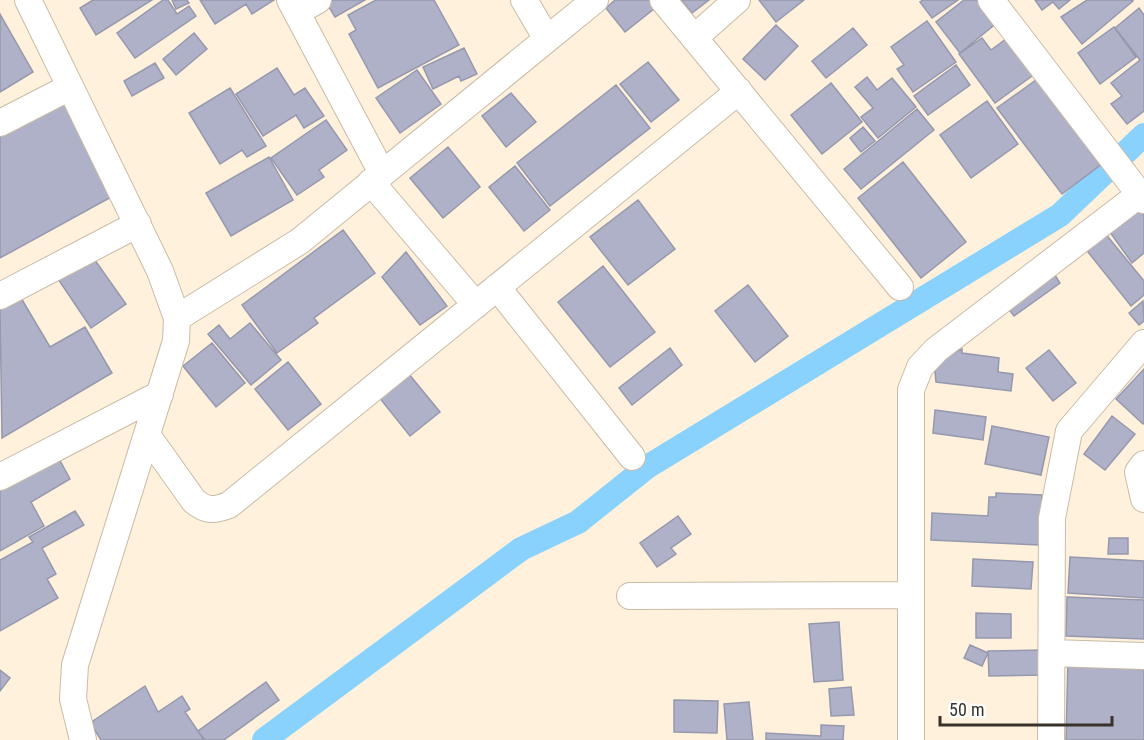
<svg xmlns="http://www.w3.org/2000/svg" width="1144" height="740" font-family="'Roboto Condensed',sans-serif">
<rect width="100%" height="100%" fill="#fff1dc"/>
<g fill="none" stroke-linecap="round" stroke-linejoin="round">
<path stroke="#88d2fd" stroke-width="24" d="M264,740L521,549L578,522L647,467L1060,215L1144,135"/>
</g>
<path fill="#aeb1c7" stroke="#9698ae" stroke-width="1.5" d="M93,0H152L96,35L80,8Z
M163,0H168L177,14L189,6L196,16L135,58L117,33Z
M172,0H187L189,3L176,9Z
M200,0H274L252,14L246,4L215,24Z
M329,0H365L335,17L326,2Z
M376,0H434L459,45L378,88L349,34L356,30L348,15Z
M615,0H657L660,4L625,32L606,8Z
M681,0H709L692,13Z
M759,0H804L776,22Z
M923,0H958L932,18L920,2Z
M964,0H980L998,22L960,53L936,22Z
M1035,0H1070L1059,9L1053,2L1042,10Z
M1087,0H1133V1L1082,44L1061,17Z
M1139,8L1144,15V111L1127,124L1111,104L1122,96L1111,83L1140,60L1115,28Z
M0,14L33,72L0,92Z
M927,21L956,62L913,92L897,69L904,65L891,47Z
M776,25L798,46L765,80L743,59Z
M1114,27L1136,57L1100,84L1078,53Z
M853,28L867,45L826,78L812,61Z
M194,33L207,49L176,75L163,59Z
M1010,36L1036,73L995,103L959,54L982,38L991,50Z
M464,48L477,74L461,81L459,76L433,89L423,67Z
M648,62L679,100L651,122L620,84Z
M155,63L164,78L132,96L124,81Z
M956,65L970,85L928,115L914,96Z
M277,68L294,95L305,88L324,116L304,128L296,115L263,136L236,94Z
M417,70L441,104L400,133L376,98Z
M1043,75L1107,160L1062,194L997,108Z
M867,77L877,90L892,78L916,107L878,138L861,117L873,108L855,87Z
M831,83L862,122L822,154L791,115Z
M616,85L650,128L550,206L517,163Z
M230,88L266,146L247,157L242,150L220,164L189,113Z
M511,93L536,122L506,147L482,116Z
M61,97L115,195L0,258V130Z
M987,101L1018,144L971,178L940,135Z
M917,109L934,130L861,189L844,169Z
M326,120L347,150L319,170L324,177L297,195L271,158Z
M863,127L875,141L861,152L850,138Z
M448,147L480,187L443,218L410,178Z
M269,157L293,200L231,236L206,193Z
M903,162L966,242L921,278L858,198Z
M515,166L550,210L524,231L489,187Z
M638,200L675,249L628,285L590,237Z
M1140,208L1144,212V253L1132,263L1107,228Z
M343,230L375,273L314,318L318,323L277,353L242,305Z
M1104,232L1144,281V295L1131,306L1084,247Z
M406,252L447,306L420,325L382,277Z
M92,256L126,304L91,328L58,279Z
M603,266L655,332L610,367L558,302Z
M1051,269L1060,283L1014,316L1004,303Z
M748,285L788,336L755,362L715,311Z
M21,298L50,347L85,327L112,373L2,438L0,310Z
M1143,301L1144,321L1139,325L1129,313Z
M250,323L281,360L251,385L208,334L219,325L230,339Z
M212,343L245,383L216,407L183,366Z
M670,348L682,365L632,405L619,388Z
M962,349V353L999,358L998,372L1013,374L1011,391L936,382L934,361Z
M1049,350L1076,383L1053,401L1026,368Z
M288,362L321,404L288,430L255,389Z
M1144,369V423L1143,424L1116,399Z
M408,373L440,412L410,436L379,397Z
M935,410L986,417L983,440L933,433Z
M1112,416L1135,434L1105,470L1084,454Z
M992,426L1049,437L1041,475L985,464Z
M57,455L70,479L31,502L44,526L0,551V487Z
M996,493L1042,495L1040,545L931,540L932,513L988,516L989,497H996Z
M75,511L84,525L42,548L56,574L47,579L58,598L0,631V560L33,542L29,537Z
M678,516L691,534L671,548L676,554L657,567L640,543Z
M1109,538H1128V554H1108Z
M1070,557L1144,561V598L1068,593Z
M973,559L1033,562L1031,589L972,586Z
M1067,597L1144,600V639L1066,636Z
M976,613L1011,614V638H976Z
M839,622L843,680L814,682L809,624Z
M970,645L988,653L982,666L964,658Z
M1044,650L1045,675L989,676L988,651Z
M1068,658L1144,660V740H1066Z
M0,670L10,678L0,691Z
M266,682L279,700L224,740H205L198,731Z
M145,686L158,712L182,696L190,709L185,712L204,740H101L90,723Z
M851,687L854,715L831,716L829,689Z
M674,700L718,701L717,733L674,732Z
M749,702L753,740H727L724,704Z
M821,725L844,726L843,740H766V733L821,736Z"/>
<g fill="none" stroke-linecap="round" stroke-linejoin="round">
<g stroke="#c9bba7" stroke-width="28">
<path id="street" d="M28,0L160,271L177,318L176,341L75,665L73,699L83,740
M290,0L382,173
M524,0L547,39
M663,0L900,287
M991,0L1144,200
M297,12L318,0
M694,38L737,0
M0,123L70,87
M371,182L476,305
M497,287L632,457
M0,296L138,224
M177,318L300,241L595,0
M147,435L194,501C206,511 214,511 229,505L739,91
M1144,464L1138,472L1144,499
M0,477L160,394
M630,596L911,595
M1052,653L1144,656
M911,740V390L920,367L936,350L1144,191
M1051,740L1052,518L1069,431L1144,343"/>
</g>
<use href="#street" stroke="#fff" stroke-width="26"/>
</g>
<path d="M940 716v9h172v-9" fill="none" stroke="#38322a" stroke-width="3"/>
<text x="949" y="716" font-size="18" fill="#38322a" stroke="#ffffff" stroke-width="4.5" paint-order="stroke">50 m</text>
</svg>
